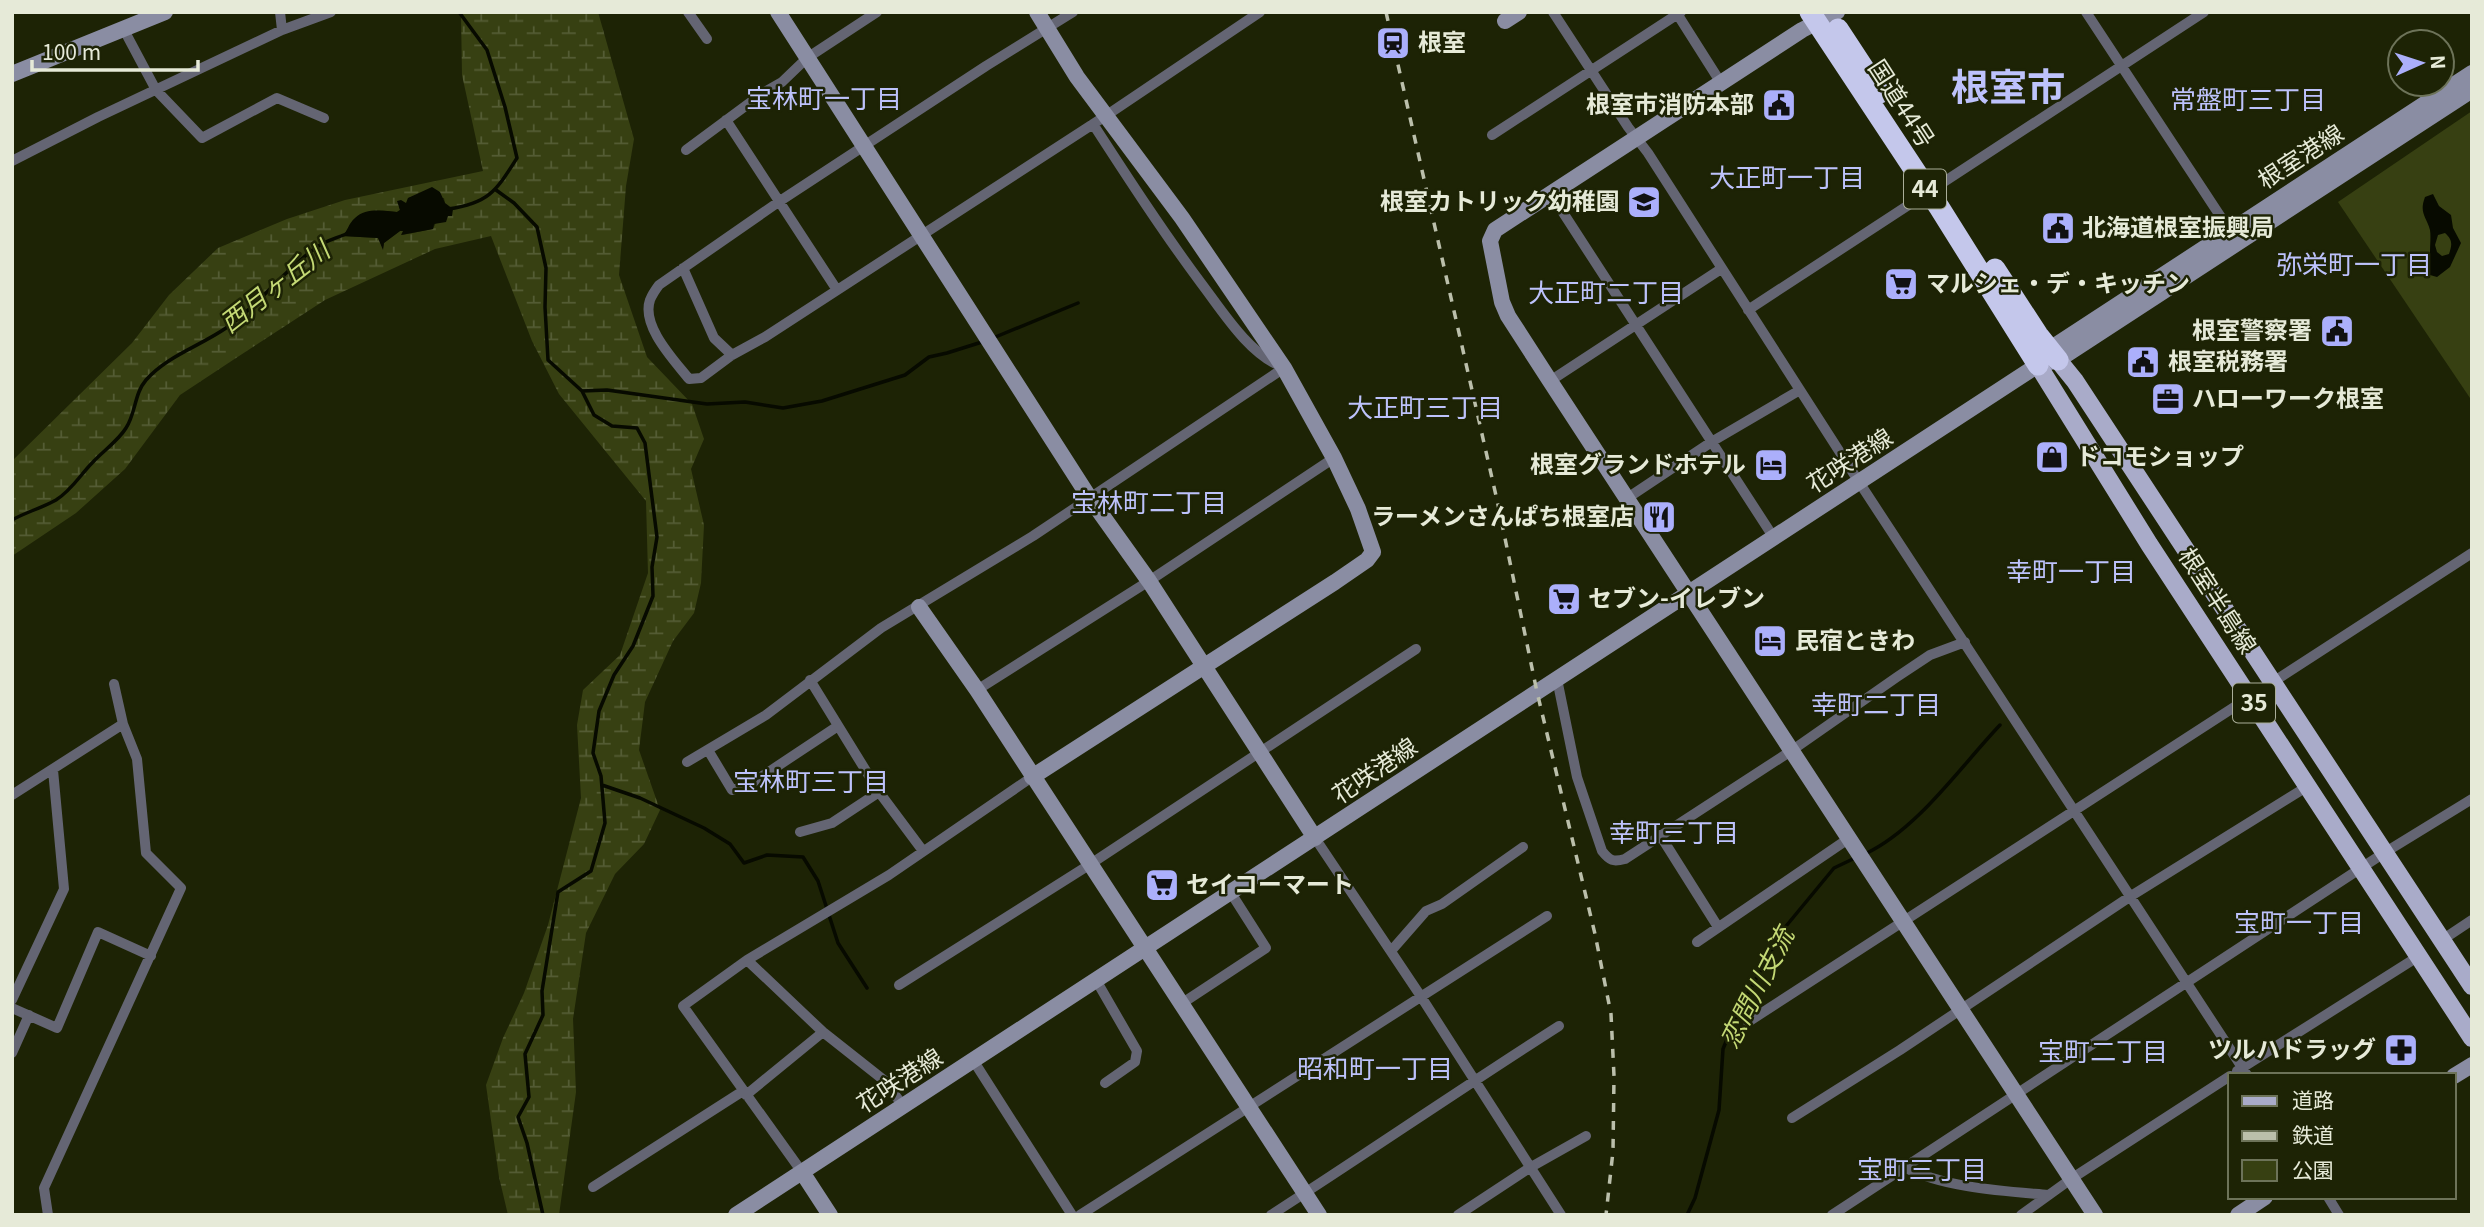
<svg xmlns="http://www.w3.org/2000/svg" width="2484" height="1227" font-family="Georgia,'Noto Sans JP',serif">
<defs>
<pattern id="wetland-marsh" width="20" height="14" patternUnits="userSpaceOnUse" patternTransform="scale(1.75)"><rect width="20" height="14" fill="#374012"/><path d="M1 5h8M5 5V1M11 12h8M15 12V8" fill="none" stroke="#545c34"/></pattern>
</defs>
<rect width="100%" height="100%" fill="#1d2305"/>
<path fill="url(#wetland-marsh)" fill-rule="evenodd" d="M464,12H598L634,139L626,186L619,275L647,357L692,404L704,439L691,469L704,525L701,583L694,613L673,641L645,702L639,750L660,810L644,844L615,874L586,933L573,1019L576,1092L559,1215H508L499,1177L486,1085L503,1038L524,993L548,925L581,798L577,725L583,690L620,655L648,573L646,501L559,394L532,341L491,236L435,249L325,300L236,358L180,395L125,469L76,513L12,556V461L132,343L169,295L218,248L287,219L345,200L483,171L462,75L461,14ZM414,196L444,198L445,203L433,229L402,235L404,231H400L384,243L383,248L378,238L343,236L348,230L350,224C371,209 372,209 397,212L400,210L399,207L407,203L408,198Z"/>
<path fill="#374012" d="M2472,111V401L2338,202Z"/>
<path fill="#070a00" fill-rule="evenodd" d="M432,187L440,192L445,203L453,209L452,216H448L446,222L434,224L433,229L401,235L403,231H400L384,243L383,250L378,238L342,236C348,231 348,224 355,218C366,207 384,211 397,212L400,210L397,201L401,200L406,203L408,198Z
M2433,194L2439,206L2451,215L2453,228L2461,243L2450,267L2437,277L2430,275L2425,266L2424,259L2430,253C2430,246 2431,236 2430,230C2426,216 2419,213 2425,197ZM2445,233C2453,240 2452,245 2449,254L2442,256L2437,252L2435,245L2438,235Z"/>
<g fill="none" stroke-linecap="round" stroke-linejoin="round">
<path stroke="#070a00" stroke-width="3.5" d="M496,190L514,203L537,227L546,268L545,307L548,360L582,391L594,415L612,426L637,428L645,443L657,537L652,567L653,596L633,646L614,675L599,711L593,753L601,776L605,823L591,871L558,892L542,991L543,1015L525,1054L529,1097L518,1117L527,1143L543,1215
M448,209C489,203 496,191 517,158L505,107L487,50L459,12
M993,338L1078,303
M582,391L607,390L707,404L745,402L783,408L822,401L905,375L929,357L947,353L982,342
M12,520C26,512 42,508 56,500C72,490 80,475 93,462C103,451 118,441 126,428C136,413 134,394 146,380C167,356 200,346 226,328C260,305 283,270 317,247C325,241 337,238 346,234
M602,785L640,798L704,828L730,844L744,863L767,855L803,857L818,881L838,943L867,988
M1865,854C1918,829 1960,767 2000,725
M1687,1215L1695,1198L1719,1110L1723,1049L1739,1010L1782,931L1834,868L1855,858"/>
<path stroke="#646573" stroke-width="10" d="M688,12L707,39
M1073,12L986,66L780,201L659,285C656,289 652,295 650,300C641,326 674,360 689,379L701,378L732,355L765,337L922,235L1107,115L1260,12
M1553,12L1628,127L1648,153L1859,482L2247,1075
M1676,12L1721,83
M2086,12L2234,237
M123,28L156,90L202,138L277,98L324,118
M282,30L331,12
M726,120L837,290
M1093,124C1128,178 1163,232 1201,283C1223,312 1248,353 1282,367
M1492,135L1681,12
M686,150L763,93L782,82L807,58L877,12
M12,161L98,117L282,30L280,12
M1551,194L1774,538
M683,268L714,338L732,355
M1748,310L2204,12
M1550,381L1721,269
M1626,499L1713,441L1800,390
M1557,679L1577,777L1602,851C1610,861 1613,862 1625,859L1791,751L1897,677L1930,655L1965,642
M810,680L879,792L923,851
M114,684L123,724
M977,690L1149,581L1334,458
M708,750L732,790L749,785L838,726
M687,762L766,715L881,628L1033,536L1284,368
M12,795L123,724L137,759L146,853L181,888L44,1188L48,1215
M800,832L832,823L879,792
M1660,835L1718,927
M1315,838L1420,995L1561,1215
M2442,940L2472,920
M1697,942L1848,839
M1391,951L1426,911L1442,904L1523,847
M747,960L823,1032L885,1081L903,1106
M1096,980L1137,1051L1135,1062L1105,1083
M899,985L1089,865L1416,649
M12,1000L64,889L53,770
M1181,1004L1266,948L1231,893
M12,1008L57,1028L98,932L151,956
M1748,1022L2472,553
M12,1053L29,1015
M973,1060L1072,1215
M2237,1071L2419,956
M746,1095L823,1032
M1792,1118L1900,1050L2131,896L2308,786
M1904,1167C1945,1188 2003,1191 2048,1195
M802,1172L683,1006L747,960L889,875L1032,777
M593,1187L743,1091
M2328,1197L2339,1215
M1080,1215L1547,916
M1271,1215C1367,1153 1462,1088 1559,1026
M1458,1215L1531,1167L1586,1136
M1832,1215L2384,853L2472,799
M2021,1215L2071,1179L2230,1076"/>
<path stroke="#8a8da3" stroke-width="16" d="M778,12L1089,497L1149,581L1315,838
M1837,12L1802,30L1495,230L1490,241L1502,302L1508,316L1550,381L2095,1215
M1505,21L1519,12
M12,74L165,12
M2044,358L2050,349L2472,73
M919,607L977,690L1319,1215
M1032,777L1335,582L1367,560L1373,552L1358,509L1334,458L1284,368L1182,218L1077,77L1037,12
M2454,1076L2472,1065
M802,1172L830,1215
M736,1215L2015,380L2038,365L2058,360L2472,90
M2238,1215L2265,1197"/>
<path stroke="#a9abc9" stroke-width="18" d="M2058,360L2075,381L2472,986
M2038,365L2149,544L2472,1038"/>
<path stroke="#c4c7eb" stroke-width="21" d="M1810,12L1939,207L2038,365
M1838,29L1880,93
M1995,269L2038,335L2058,360"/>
<path stroke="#bbbfab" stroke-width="3.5" stroke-dasharray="9 9" stroke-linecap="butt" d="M1386,12L1497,500L1537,692L1595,934L1611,1014L1614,1076L1613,1151L1606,1215"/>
</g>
<defs>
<g id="station-square" transform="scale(1.75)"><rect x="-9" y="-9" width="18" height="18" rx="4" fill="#abaffb" stroke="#1d2305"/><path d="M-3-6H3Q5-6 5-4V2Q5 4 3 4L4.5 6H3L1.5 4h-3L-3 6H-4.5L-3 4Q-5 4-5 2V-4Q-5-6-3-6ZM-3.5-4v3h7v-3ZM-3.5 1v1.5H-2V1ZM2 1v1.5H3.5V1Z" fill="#111"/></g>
<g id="civic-square" transform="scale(1.75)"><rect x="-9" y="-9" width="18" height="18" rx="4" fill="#abaffb" stroke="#1d2305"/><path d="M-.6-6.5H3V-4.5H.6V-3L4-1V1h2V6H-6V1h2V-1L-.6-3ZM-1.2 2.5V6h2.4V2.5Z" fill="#111"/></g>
<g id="school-square" transform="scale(1.75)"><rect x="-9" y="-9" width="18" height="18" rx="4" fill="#abaffb" stroke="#1d2305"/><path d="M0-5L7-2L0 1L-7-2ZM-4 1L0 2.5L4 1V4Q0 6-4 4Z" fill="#111"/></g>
<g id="supermarket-square" transform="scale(1.75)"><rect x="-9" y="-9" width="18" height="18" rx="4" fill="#abaffb" stroke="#1d2305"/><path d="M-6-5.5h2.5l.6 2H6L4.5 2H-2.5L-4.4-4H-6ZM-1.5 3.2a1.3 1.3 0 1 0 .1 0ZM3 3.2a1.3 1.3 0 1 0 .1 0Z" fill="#111"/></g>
<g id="office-square" transform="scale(1.75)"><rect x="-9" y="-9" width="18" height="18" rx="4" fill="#abaffb" stroke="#1d2305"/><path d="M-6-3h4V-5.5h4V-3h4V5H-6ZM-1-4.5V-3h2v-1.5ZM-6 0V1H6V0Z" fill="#111"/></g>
<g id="shop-square" transform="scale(1.75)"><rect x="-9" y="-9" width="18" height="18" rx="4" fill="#abaffb" stroke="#1d2305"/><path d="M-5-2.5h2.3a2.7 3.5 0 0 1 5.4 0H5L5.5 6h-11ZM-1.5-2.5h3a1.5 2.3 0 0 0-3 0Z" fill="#111"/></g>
<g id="hotel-square" transform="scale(1.75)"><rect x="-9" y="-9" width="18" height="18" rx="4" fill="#abaffb" stroke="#1d2305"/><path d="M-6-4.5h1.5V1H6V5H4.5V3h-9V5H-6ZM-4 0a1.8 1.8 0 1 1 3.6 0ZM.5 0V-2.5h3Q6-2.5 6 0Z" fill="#111"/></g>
<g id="restaurant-square" transform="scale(1.75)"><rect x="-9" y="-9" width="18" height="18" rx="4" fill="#abaffb" stroke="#1d2305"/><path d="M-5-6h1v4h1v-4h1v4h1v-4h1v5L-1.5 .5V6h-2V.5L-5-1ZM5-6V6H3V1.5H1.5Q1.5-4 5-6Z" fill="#111"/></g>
<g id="pharmacy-square" transform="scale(1.75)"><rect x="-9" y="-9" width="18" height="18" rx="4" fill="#abaffb" stroke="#1d2305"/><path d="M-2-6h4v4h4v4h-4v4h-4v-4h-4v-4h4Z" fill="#111"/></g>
</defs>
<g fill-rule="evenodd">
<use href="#station-square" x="1393" y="43"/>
<use href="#civic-square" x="1779" y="105"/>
<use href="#school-square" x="1644" y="202"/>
<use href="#civic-square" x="2058" y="228"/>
<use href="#supermarket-square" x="1901" y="284"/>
<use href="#civic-square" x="2337" y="331"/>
<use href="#civic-square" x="2143" y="362"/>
<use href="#office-square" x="2168" y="399"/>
<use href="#shop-square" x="2052" y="457"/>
<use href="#hotel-square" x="1771" y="465"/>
<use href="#restaurant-square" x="1659" y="517"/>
<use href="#supermarket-square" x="1564" y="599"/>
<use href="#hotel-square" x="1770" y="641"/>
<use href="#supermarket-square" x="1162" y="885"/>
<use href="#pharmacy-square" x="2401" y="1050"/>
</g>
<g text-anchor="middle" stroke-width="5" stroke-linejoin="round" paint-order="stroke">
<g fill="#1d2305" stroke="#aaae99" stroke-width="2">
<rect x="1904" y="169.5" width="42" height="39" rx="5"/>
<rect x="2233" y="683.5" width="42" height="39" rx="5"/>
</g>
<g font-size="23" font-weight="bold" fill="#e6ead8">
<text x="1925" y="197">44</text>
<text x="2254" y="711">35</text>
</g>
<g font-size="24" font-weight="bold" fill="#e6ead8" stroke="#1d2305" text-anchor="start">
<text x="1418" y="51">根室</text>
<text x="1754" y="113" text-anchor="end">根室市消防本部</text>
<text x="1620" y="210" text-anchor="end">根室カトリック幼稚園</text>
<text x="2082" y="236">北海道根室振興局</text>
<text x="1926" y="292">マルシェ・デ・キッチン</text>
<text x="2312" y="339" text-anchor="end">根室警察署</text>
<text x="2168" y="370">根室税務署</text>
<text x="2192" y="407">ハローワーク根室</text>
<text x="2076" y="465">ドコモショップ</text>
<text x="1746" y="473" text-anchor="end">根室グランドホテル</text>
<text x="1634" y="525" text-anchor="end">ラーメンさんぱち根室店</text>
<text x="1588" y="607">セブン-イレブン</text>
<text x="1795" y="649">民宿ときわ</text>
<text x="1186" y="893">セイコーマート</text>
<text x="2376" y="1058" text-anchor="end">ツルハドラッグ</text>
</g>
<g font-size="24" fill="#e6ead8" stroke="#1d2305">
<text transform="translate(1901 104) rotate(57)" y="8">国道44号</text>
<text transform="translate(2301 157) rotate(-33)" y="8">根室港線</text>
<text transform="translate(1850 461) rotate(-33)" y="8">花咲港線</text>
<text transform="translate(2217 601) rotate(57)" y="8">根室半島線</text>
<text transform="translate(1375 771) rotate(-34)" y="8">花咲港線</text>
<text transform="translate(900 1081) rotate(-33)" y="8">花咲港線</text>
</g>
<g font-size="26" fill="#bdc2fb" stroke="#1d2305">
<text x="824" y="108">宝林町一丁目</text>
<text x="2248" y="109">常盤町三丁目</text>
<text x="1787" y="187">大正町一丁目</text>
<text x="2354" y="274">弥栄町一丁目</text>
<text x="1606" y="302">大正町二丁目</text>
<text x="1425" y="417">大正町三丁目</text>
<text x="1149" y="512">宝林町二丁目</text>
<text x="2071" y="581">幸町一丁目</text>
<text x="1876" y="714">幸町二丁目</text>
<text x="811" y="791">宝林町三丁目</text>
<text x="1674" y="842">幸町三丁目</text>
<text x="2299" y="932">宝町一丁目</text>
<text x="2103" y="1061">宝町二丁目</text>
<text x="1375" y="1078">昭和町一丁目</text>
<text x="1922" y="1179">宝町三丁目</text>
</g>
<g font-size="26" font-style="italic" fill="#c4d975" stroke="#1d2305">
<text transform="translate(275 287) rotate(-38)" y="9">西月ヶ丘川</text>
<text transform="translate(1757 988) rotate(-63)" y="9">恋問川支流</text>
</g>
<g font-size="38" font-weight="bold" fill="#bdc2fb" stroke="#1d2305">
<text x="2008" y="101">根室市</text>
</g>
</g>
<rect width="2484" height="1227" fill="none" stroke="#e6ead8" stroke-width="28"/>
<rect x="2228" y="1073" width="228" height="126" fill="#1d2305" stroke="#6d7359" stroke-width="2"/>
<rect x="2242" y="1096" width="35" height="10" fill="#a9abc9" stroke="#6d7359" stroke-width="2"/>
<text x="2292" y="1108" font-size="21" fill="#e6ead8">道路</text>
<rect x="2242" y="1131" width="35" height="10" fill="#bbbfab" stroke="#6d7359" stroke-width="2"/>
<text x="2292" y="1143" font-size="21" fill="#e6ead8">鉄道</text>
<rect x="2242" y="1160" width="35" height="21" fill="#374012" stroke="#6d7359" stroke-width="2"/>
<text x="2292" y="1178" font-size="21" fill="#e6ead8">公園</text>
<g transform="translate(2421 63) rotate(87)"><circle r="33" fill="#1d2305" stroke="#6d7359" stroke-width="2"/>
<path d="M0-5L12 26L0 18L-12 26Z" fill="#abaffb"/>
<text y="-10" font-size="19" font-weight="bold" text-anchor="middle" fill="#e6ead8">N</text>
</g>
<path d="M32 60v10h166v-10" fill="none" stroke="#e6ead8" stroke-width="3.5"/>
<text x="42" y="60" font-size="21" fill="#e6ead8" stroke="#1d2305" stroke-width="5" paint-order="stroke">100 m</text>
</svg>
